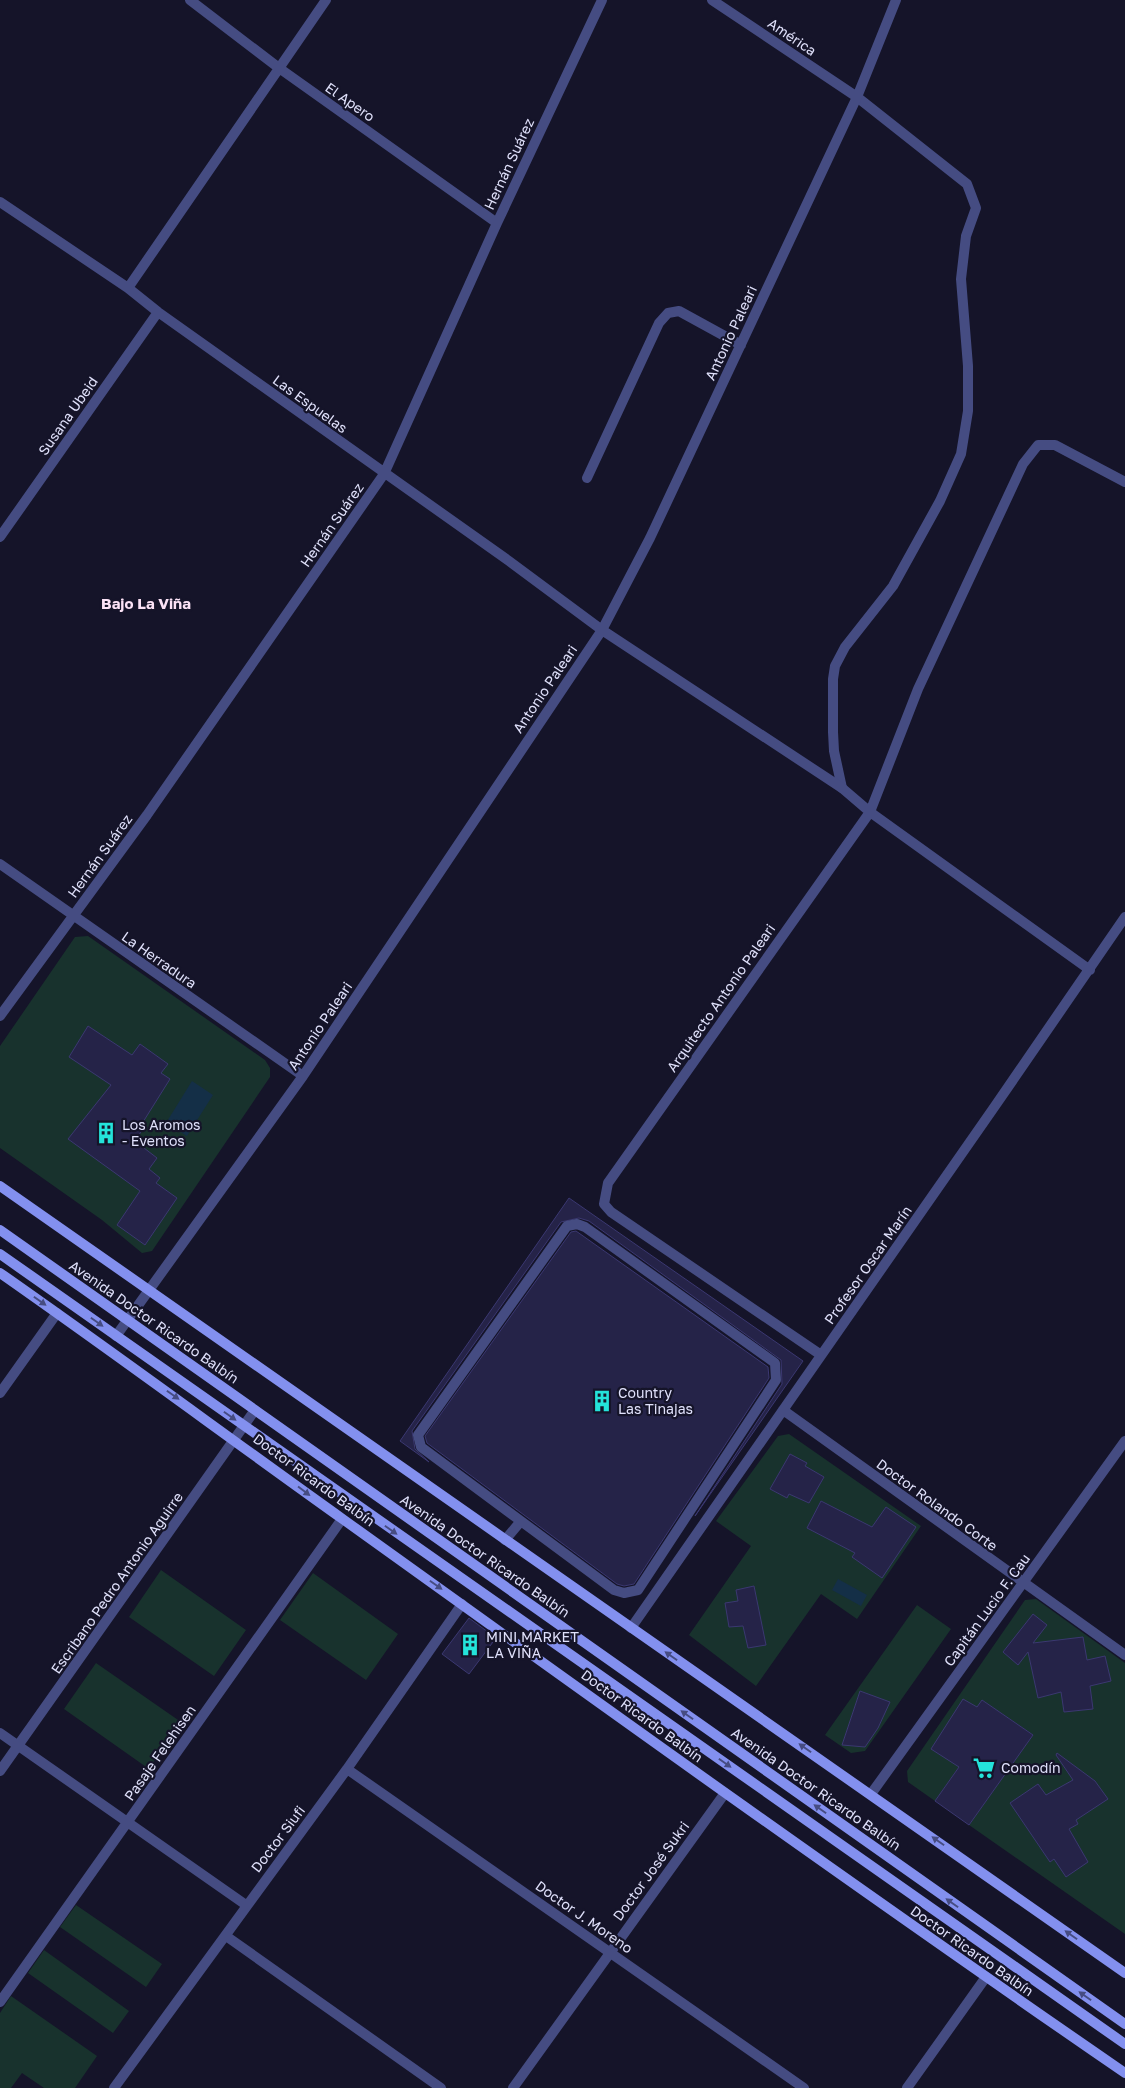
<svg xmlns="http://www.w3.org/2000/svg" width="1125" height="2088" font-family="'Golos Text',sans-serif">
<rect width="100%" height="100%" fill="#151429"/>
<path fill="#18322d" d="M88,936L265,1060L270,1068V1077L152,1251L142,1253L102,1220L0,1148V1046L75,937Z
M789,1434L921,1526L857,1619L821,1594L756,1686L689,1635L751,1546L716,1521L778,1436Z
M161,1570L246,1630L214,1676L129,1617Z
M313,1573L398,1634L366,1680L280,1620Z
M1036,1599L1125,1663V1934L969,1825L1033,1735L998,1711L935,1801L908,1782L907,1771L1025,1600Z
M917,1605L951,1629L865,1751L851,1753L825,1735Z
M96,1663L181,1722L149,1769L64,1709Z
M76,1905L162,1964L146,1987L60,1927Z
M44,1950L129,2011L113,2033L28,1973Z
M11,1996L97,2056L75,2088H44L22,2073L11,2088H0V2013Z"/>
<path fill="#142f47" d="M192,1081L213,1095L187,1136L166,1123Z
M838,1579L867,1595L861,1606L832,1590Z"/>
<path fill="#252348" stroke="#3b3871" d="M88,1026L132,1055L140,1044L168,1064L161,1073L170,1079L143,1122L146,1124L135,1141L157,1158L149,1169L160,1178L156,1183L177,1198L145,1245L117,1225L140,1191L68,1139L111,1085L69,1057Z
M569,1198L803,1361L695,1516L782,1384L781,1360L589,1221L579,1218L561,1222L412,1431L415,1449L429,1462L400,1441Z
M576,1231L768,1367L769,1378L634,1584L624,1586L617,1584L427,1443L425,1436L571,1232Z
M790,1454L807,1463L805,1466L824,1477L809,1503L789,1494L787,1498L770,1489Z
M821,1501L872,1527L886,1507L916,1527L882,1578L852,1557L855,1553L807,1528Z
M754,1586L766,1645L748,1648L743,1626L729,1627L725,1603L738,1601L736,1590Z
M1033,1614L1047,1625L1033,1643L1083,1637L1087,1660L1105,1656L1111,1681L1090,1686L1093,1709L1064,1712L1061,1692L1038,1698L1028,1652L1018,1665L1003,1652Z
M469,1618L496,1638L469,1674L442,1654Z
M860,1691L890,1702L878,1728L865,1747L842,1745Z
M963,1699L977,1707L982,1700L1033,1735L969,1825L935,1801L959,1767L931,1749Z
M1057,1753L1095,1781L1108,1799L1076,1820L1078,1824L1069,1829L1088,1862L1066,1877L1054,1859L1050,1862L1010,1803L1038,1784L1046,1795L1073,1780L1056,1755Z"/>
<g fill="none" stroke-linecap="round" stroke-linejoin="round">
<path stroke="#454c82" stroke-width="10" d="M842,788L834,751L833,732V679L835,666L845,647L893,586L940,501L961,454L968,411V366L961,279L966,236L976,208L967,184L857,97"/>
<path stroke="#454c82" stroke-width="10" d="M190,0L279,68L497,223
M712,0L857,97
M0,202L128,288L158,312L509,561L602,630L842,788L870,812L1090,970
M128,288L326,0
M587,478L659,323L668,313L679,311L741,345
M0,537L158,312
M0,864L303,1076
M0,1016L147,815L384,474L497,223L602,0
M577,1224L585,1227L775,1363L776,1380L638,1590L624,1593L614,1590L421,1447L418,1435L567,1226Z
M116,1336L303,1076L602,630L650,538L857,97L896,0
M821,1355L611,1212L604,1204L608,1183L870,812L918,689L1023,464L1038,445H1055L1125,482
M0,1393L57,1313
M783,1410L1125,1655
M505,1540L521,1521
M631,1628L995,1106L1125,917
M0,1733L246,1905
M347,1769L804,2088
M0,1771L255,1410
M871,1794L1125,1441
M226,1936L441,2088
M0,2002L342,1519
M114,2088L347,1769L462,1604
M513,2088L725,1793
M907,2088L986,1977"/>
<path stroke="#8390ef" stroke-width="10" d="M0,1186L1125,1973
M0,1230L1125,2024
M0,1254L1125,2044
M0,1273C116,1354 229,1438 344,1520C603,1706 862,1892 1125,2073"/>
</g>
<defs><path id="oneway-solid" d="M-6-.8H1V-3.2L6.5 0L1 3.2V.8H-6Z" transform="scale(1.25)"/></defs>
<g fill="#464c82">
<use href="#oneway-solid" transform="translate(40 1301) rotate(35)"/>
<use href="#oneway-solid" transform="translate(97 1322) rotate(35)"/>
<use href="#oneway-solid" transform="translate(173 1395) rotate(35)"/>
<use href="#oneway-solid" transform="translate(230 1416) rotate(35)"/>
<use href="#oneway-solid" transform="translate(304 1491) rotate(37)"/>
<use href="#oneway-solid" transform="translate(391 1530) rotate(35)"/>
<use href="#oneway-solid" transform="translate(436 1585) rotate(35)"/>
<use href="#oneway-solid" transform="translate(671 1656) rotate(-145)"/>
<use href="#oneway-solid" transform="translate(687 1715) rotate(-145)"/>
<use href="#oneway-solid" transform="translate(805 1748) rotate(-145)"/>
<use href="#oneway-solid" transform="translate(725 1763) rotate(35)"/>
<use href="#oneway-solid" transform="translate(820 1809) rotate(-145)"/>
<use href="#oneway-solid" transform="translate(938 1841) rotate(-145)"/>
<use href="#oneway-solid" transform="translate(952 1903) rotate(-145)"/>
<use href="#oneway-solid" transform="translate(1071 1935) rotate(-145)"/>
<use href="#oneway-solid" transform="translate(1085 1996) rotate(-145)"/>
</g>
<defs>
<g id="building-bare" transform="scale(1.725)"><path d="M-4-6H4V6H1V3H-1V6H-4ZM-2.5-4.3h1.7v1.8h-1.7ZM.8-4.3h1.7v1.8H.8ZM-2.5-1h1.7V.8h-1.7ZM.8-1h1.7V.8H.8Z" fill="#24e3da" stroke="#151429" stroke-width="2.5" paint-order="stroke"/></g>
<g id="supermarket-bare" transform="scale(1.725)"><path d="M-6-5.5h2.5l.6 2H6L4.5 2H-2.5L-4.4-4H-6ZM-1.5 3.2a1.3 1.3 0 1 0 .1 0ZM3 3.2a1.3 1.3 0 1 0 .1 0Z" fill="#24e3da" stroke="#151429" stroke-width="2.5" paint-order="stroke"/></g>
</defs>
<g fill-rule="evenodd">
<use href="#building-bare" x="106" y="1133"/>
<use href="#building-bare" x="602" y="1401"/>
<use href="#building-bare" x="470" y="1645"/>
<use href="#supermarket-bare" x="984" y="1768"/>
</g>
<g text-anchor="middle" stroke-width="4.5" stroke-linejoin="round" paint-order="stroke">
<g font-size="14" fill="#e0e1fb" stroke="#151429">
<text transform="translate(792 37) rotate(34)" y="5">América</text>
<text transform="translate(350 102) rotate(35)" y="5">El Apero</text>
<text transform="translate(509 164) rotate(-65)" y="5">Hernán Suárez</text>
<text transform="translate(731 333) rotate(-65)" y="5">Antonio Paleari</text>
<text transform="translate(310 404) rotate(36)" y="5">Las Espuelas</text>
<text transform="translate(68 416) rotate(-55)" y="5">Susana Ubeid</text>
<text transform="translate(332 525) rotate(-55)" y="5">Hernán Suárez</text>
<text transform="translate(545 689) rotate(-56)" y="5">Antonio Paleari</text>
<text transform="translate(100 856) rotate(-54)" y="5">Hernán Suárez</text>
<text transform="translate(159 960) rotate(35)" y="5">La Herradura</text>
<text transform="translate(721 998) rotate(-55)" y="5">Arquitecto Antonio Paleari</text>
<text transform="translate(320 1026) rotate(-56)" y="5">Antonio Paleari</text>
<text transform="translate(868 1265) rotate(-55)" y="5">Profesor Oscar Marín</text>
<text transform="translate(154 1322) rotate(35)" y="5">Avenida Doctor Ricardo Balbín</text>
<text transform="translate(314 1480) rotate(36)" y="5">Doctor Ricardo Balbín</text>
<text transform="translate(937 1505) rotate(36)" y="5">Doctor Rolando Corte</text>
<text transform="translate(485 1556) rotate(35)" y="5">Avenida Doctor Ricardo Balbín</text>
<text transform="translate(117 1583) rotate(-55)" y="5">Escribano Pedro Antonio Aguirre</text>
<text transform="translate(987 1610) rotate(-54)" y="5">Capitán Lucio F. Cau</text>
<text transform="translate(642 1716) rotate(36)" y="5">Doctor Ricardo Balbín</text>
<text transform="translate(160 1753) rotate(-55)" y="5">Pasaje Felehisen</text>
<text transform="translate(816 1789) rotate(35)" y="5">Avenida Doctor Ricardo Balbín</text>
<text transform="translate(278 1839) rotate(-53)" y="5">Doctor Siufi</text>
<text transform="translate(651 1871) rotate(-54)" y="5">Doctor José Sukri</text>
<text transform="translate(584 1917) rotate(35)" y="5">Doctor J. Moreno</text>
<text transform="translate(972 1951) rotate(35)" y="5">Doctor Ricardo Balbín</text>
</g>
<g font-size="14" fill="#e0e1fb" stroke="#151429" text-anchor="start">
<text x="122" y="1130">Los Aromos<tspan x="122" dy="16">- Eventos</tspan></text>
<text x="618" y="1398">Country<tspan x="618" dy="16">Las Tinajas</tspan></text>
<text x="486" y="1642">MINI MARKET<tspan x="486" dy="16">LA VIÑA</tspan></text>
<text x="1001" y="1773">Comodín</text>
</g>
<g font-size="15" font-weight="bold" fill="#fbe2f6" stroke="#151429">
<text x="146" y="609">Bajo La Viña</text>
</g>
</g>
</svg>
